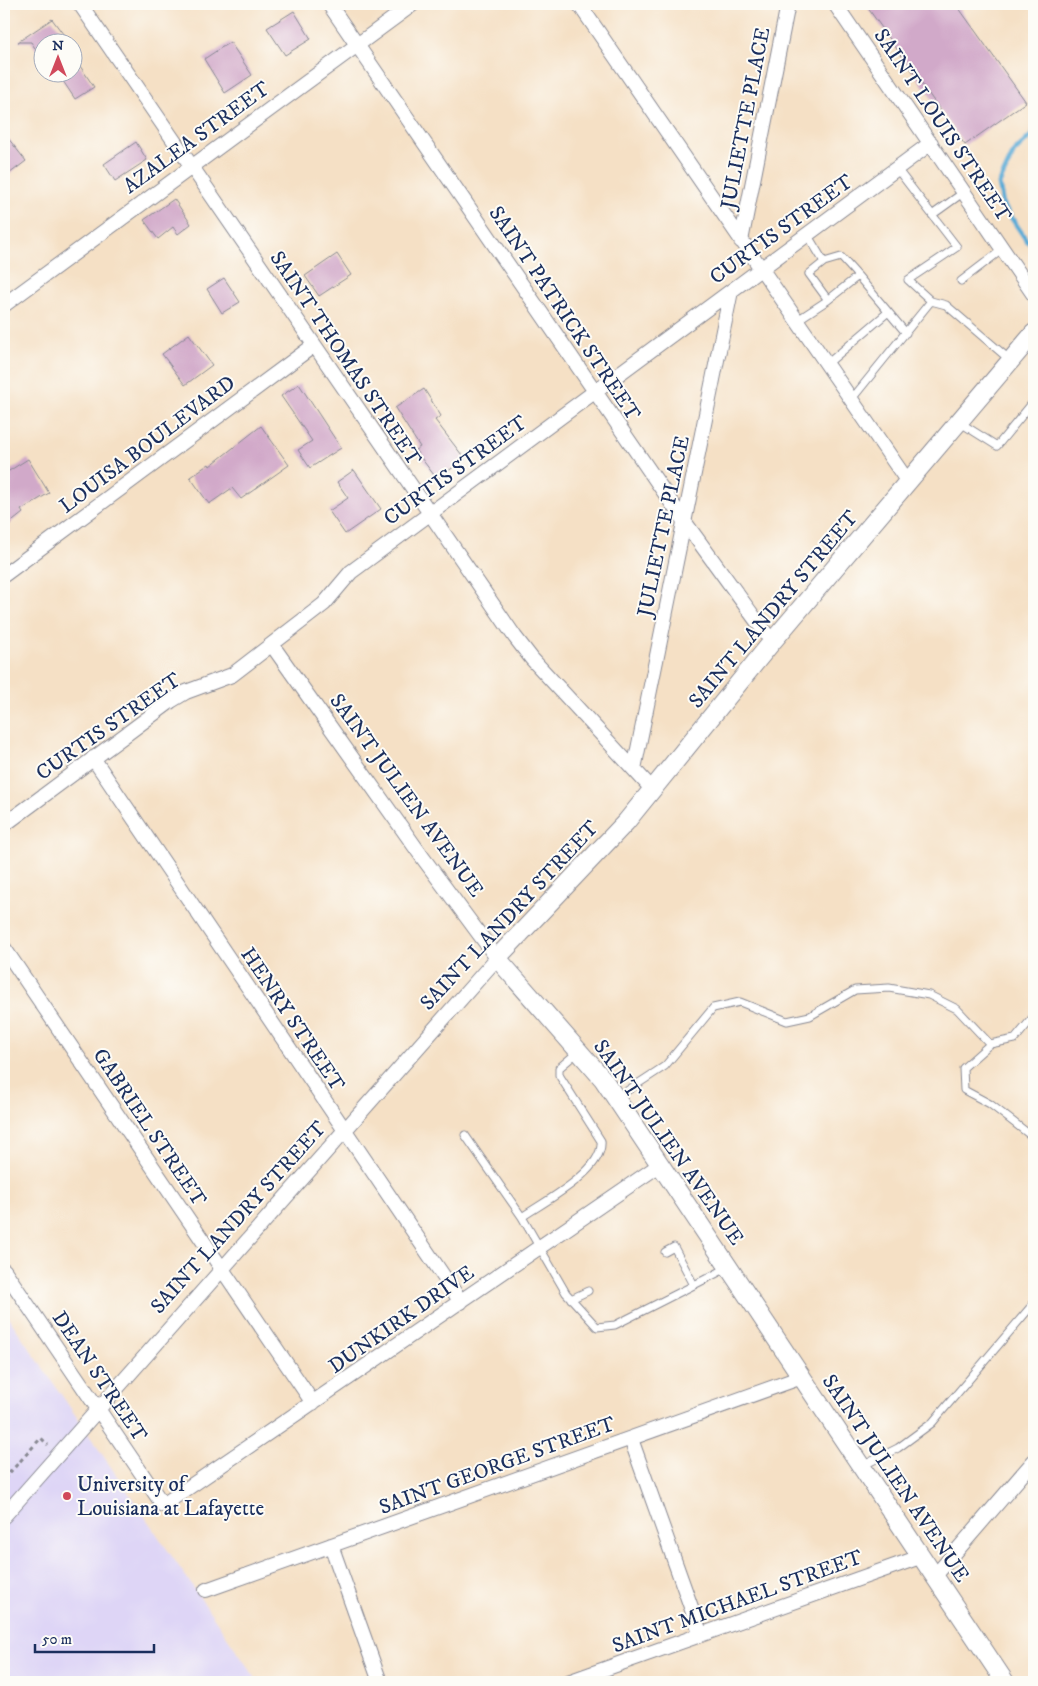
<svg xmlns="http://www.w3.org/2000/svg" width="1038" height="1686" font-family="'IM FELL DW Pica',serif">
<rect width="100%" height="100%" fill="#fdfcf7"/>
<filter id="ink" filterUnits="userSpaceOnUse"><feTurbulence type="fractalNoise" baseFrequency=".02" numOctaves="2"/><feDisplacementMap in="SourceGraphic" scale="10" xChannelSelector="R" yChannelSelector="G"/><feConvolveMatrix kernelMatrix="1 2 1 2 8 2 1 2 1" color-interpolation-filters="sRGB"/></filter>
<filter id="wash" filterUnits="userSpaceOnUse"><feTurbulence type="fractalNoise" baseFrequency=".0096" numOctaves="4" result="noise"/><feDisplacementMap in="SourceGraphic" scale="20" xChannelSelector="R" yChannelSelector="G"/><feGaussianBlur stdDeviation="1.12" result="paint"/><feColorMatrix in="noise" values="0 0 0 0 0 0 0 0 0 0 0 0 0 0 0 0 0 1.4 0 .05"/><feComposite in="paint" operator="in"/></filter>
<g filter="url(#wash)">
<rect width="100%" height="100%" fill="#f5e0c5"/>
<path fill="#ded5f6" d="M4,1311L258,1682H4Z"/>
<g fill="none" stroke-linecap="round" stroke-linejoin="round">
<path stroke="#5cacd6" stroke-width="5" d="M1034,120L1033,134L1014,152L999,184L1003,205L1027,241L1034,247"/>
</g>
<g id="blocks">
<path fill="#d1a9c9" d="M865,4H956L1026,102L965,145Z
M294,11L311,39L285,55L267,28Z
M52,19L69,42H42V59L31,42H18Z
M230,42L252,75L225,93L204,59Z
M80,66L94,87L75,99L61,78Z
M4,133L26,161L9,174L4,167Z
M136,142L147,160L115,181L104,164Z
M174,199L191,224L178,234L173,227L158,239L144,220Z
M337,254L351,275L319,296L305,276Z
M224,278L240,302L222,313L207,289Z
M189,334L212,365L185,385L162,354Z
M299,384L341,448L310,468L298,450L312,441L281,396Z
M424,389L441,416L435,420L465,459L437,479L415,450L420,447L395,408Z
M261,426L289,465L241,499L232,488L209,504L190,477L209,464L210,466Z
M28,459L49,493L21,510L23,513L4,528V474Z
M354,470L381,509L345,534L329,511L348,498L337,482Z"/>
</g>
</g>
<g filter="url(#ink)">
<use href="#blocks" fill-opacity="0" stroke="#888892" stroke-width="1"/>
<g fill="none" stroke-linecap="round" stroke-linejoin="round">
<g stroke="#888892" stroke-width="9">
<path id="service" d="M897,169L957,247L908,280L931,301
M932,215L964,192
M824,262L841,257L858,276L828,300
M858,276L906,333
M961,281L1003,249
M796,321L828,300L809,274L824,262L807,234
M827,364L887,313
M851,400L931,301L946,305L1010,360
M959,422L997,446L1034,401
M1034,1016L1015,1039L990,1044L963,1068L964,1090L990,1104L1034,1138
M616,1098L665,1066L713,1008L740,1002L787,1021L810,1016L855,990L889,988L929,995L957,1009L990,1044
M465,1135L522,1217L566,1293L597,1327L615,1325L694,1285L674,1247L665,1252
M522,1217C545,1201 604,1171 601,1141L559,1075V1068L579,1051
M694,1285L727,1268
M571,1299L588,1291
M862,1466L898,1448L932,1423L1034,1303"/>
</g>
<g stroke="#888892" stroke-width="16">
<path id="minor" d="M80,4L515,637L532,659L653,790
M329,4L684,521L772,642
M579,4L908,482
M835,4L1034,295
M741,241L788,4
M4,305L413,4
M4,575L313,346
M93,758L461,1302
M634,769L731,291
M4,825L171,701L186,692L232,675L324,604L351,572L931,143
M4,948L313,1403
M4,1270L163,1505L661,1164
M631,1439L701,1635
M4,1516L497,958L423,858L272,645
M331,1545L380,1682
M934,1577L1034,1461
M206,1590L802,1377
M568,1682L920,1557"/>
</g>
<g stroke="#888892" stroke-width="20">
<path id="tertiary" d="M1005,1682L603,1079L497,958L626,822L772,642L1034,333"/>
</g>
<path stroke="#888892" stroke-width="3" stroke-dasharray="4 4" stroke-linecap="butt" d="M4,1479L41,1438L48,1445"/>
<use href="#service" stroke="#fff" stroke-width="7"/>
<use href="#minor" stroke="#fff" stroke-width="14"/>
<use href="#tertiary" stroke="#fff" stroke-width="18"/>
</g>
</g>
<circle fill="#d1495b" stroke="#fdfcf7" stroke-width="2" cx="67" cy="1496" r="5"/>
<g text-anchor="middle" stroke-width="4" stroke-linejoin="round" paint-order="stroke">
<g font-size="21" fill="#1b2f5e" stroke="#fdfcf7">
<text transform="translate(745 118) rotate(-79)" y="7">JULIETTE PLACE</text>
<text transform="translate(943 125) rotate(56)" y="7">SAINT LOUIS STREET</text>
<text transform="translate(196 137) rotate(-36)" y="7">AZALEA STREET</text>
<text transform="translate(781 229) rotate(-36)" y="7">CURTIS STREET</text>
<text transform="translate(565 313) rotate(56)" y="7">SAINT PATRICK STREET</text>
<text transform="translate(346 358) rotate(56)" y="7">SAINT THOMAS STREET</text>
<text transform="translate(147 444) rotate(-37)" y="7">LOUISA BOULEVARD</text>
<text transform="translate(455 470) rotate(-36)" y="7">CURTIS STREET</text>
<text transform="translate(663 526) rotate(-78)" y="7">JULIETTE PLACE</text>
<text transform="translate(773 609) rotate(-50)" y="7">SAINT LANDRY STREET</text>
<text transform="translate(108 726) rotate(-35)" y="7">CURTIS STREET</text>
<text transform="translate(407 795) rotate(54)" y="7">SAINT JULIEN AVENUE</text>
<text transform="translate(509 915) rotate(-47)" y="7">SAINT LANDRY STREET</text>
<text transform="translate(293 1019) rotate(56)" y="7">HENRY STREET</text>
<text transform="translate(150 1127) rotate(56)" y="7">GABRIEL STREET</text>
<text transform="translate(669 1142) rotate(55)" y="7">SAINT JULIEN AVENUE</text>
<text transform="translate(238 1217) rotate(-48)" y="7">SAINT LANDRY STREET</text>
<text transform="translate(401 1319) rotate(-35)" y="7">DUNKIRK DRIVE</text>
<text transform="translate(100 1376) rotate(56)" y="7">DEAN STREET</text>
<text transform="translate(497 1465) rotate(-20)" y="7">SAINT GEORGE STREET</text>
<text transform="translate(896 1478) rotate(56)" y="7">SAINT JULIEN AVENUE</text>
<text transform="translate(737 1601) rotate(-20)" y="7">SAINT MICHAEL STREET</text>
</g>
<g font-size="21" fill="#1b2f5e" stroke="#fdfcf7" text-anchor="start">
<text x="77" y="1491">University of<tspan x="77" dy="24">Louisiana at Lafayette</tspan></text>
</g>
</g>
<rect width="1038" height="1686" fill="none" stroke="#fdfcf7" stroke-width="20"/>
<g transform="translate(58 58)"><circle r="24" fill="#fdfcf7" stroke="#a3aaba"/>
<path d="M0-4L9 19L0 12L-9 19Z" fill="#d1495b"/>
<text y="-8" font-size="14" font-weight="bold" text-anchor="middle" fill="#1b2f5e">N</text>
</g>
<path d="M35 1644v8h119v-8" fill="none" stroke="#1b2f5e" stroke-width="2.5"/>
<text x="42" y="1644" font-size="15" fill="#1b2f5e" stroke="#fdfcf7" stroke-width="4" paint-order="stroke">50 m</text>
</svg>
